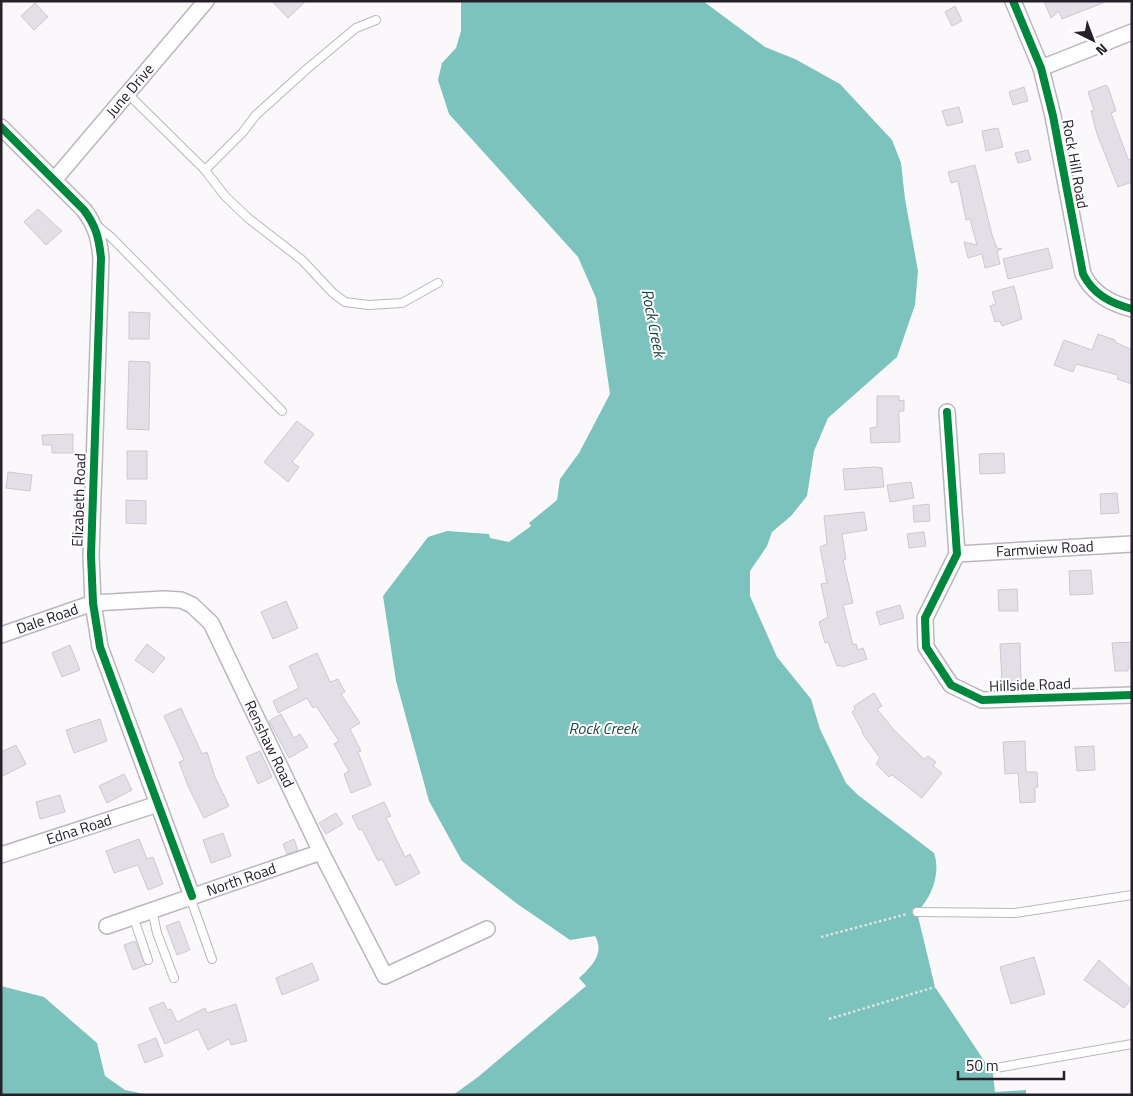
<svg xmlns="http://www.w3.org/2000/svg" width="1133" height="1096" font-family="'Titillium Web',sans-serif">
<rect width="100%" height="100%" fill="#faf8fb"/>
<path fill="#7dc3bd" d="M461,1H703L765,47L795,59L840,84L892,140L901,163L905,199L918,271L915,305L897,357L828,418L814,451L807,496L791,516L772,532L767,546L750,571V596L777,657L811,699L820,729L846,783L858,795L934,853C941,873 932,897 917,912L935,987L993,1074L995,1092L1026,1090V1095H453L478,1077L586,986L579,978C592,966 605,953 595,936L570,940L516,903L462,861L429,801L396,681L383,596L428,537L447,531L489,534L490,538L509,542L531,526L529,523L557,500L560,479L579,453L610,394L596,298L578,257L449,114L438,80L442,63L456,48L461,31Z
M1,986L44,997L97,1043L105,1076L125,1090L149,1095H1Z"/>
<path fill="#e3dfe6" stroke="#cdc9d0" d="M272,1H306L288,18Z
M1044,1H1105V2L1062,19L1059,11L1051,18Z
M35,3L48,17L34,30L21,16Z
M955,6L962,21L952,26L945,12Z
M1106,85L1108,87L1116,111L1111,113L1128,159L1132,160V182L1118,187L1097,134L1091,111L1094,110L1088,92Z
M1024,87L1028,101L1013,105L1009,92Z
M959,107L963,122L947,126L942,111Z
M998,128L1003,147L986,151L982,131Z
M1028,150L1031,160L1018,163L1015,153Z
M975,165L992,235L997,248L1002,249L997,251L1000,264L985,268L982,254L968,258L964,242L977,245L970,219L966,220L958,181L951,183L948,172Z
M38,209L62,231L46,245L24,222Z
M1048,248L1053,268L1008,279L1003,259Z
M1014,286L1022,319L1002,326L1000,321L995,322L990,306L996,304L992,292Z
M129,312L150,313L149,339H129Z
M1098,334L1115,340V342L1132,350V384L1117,379L1118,375L1076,364L1073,372L1054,365L1064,340L1092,350Z
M129,361L150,362L149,430L127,429Z
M877,396H899V401L904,400V411H899V418L900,442L871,443L870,428L877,427Z
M297,421L314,434L292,462L299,467L288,482L264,462Z
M73,434V453H52V445H43L42,435Z
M127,451H147V479H127Z
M1004,453L1005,473L980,474L979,454Z
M875,467L882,468L884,487L845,490L843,469Z
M8,472L32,475L30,491L6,488Z
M911,482L914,498L890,502L887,485Z
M1117,493L1119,513L1101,514L1100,494Z
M126,500L146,501V524L126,523Z
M929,504L930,521L914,522L913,506Z
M864,512L867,530L842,534L846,559L843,560L853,603L843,605L853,645L856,644L858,650L863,648L867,659L842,667L841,665L837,666L828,642L825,643L819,622L828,617L821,584L827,583L820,547L827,544L824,516Z
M924,532L926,546L909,548L907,534Z
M1091,570L1093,594L1070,595L1069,571Z
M1017,589L1018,611H999L998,590Z
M286,601L298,628L273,639L261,612Z
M900,605L904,618L880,625L876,612Z
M1132,642V668H1128V671H1115L1112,643Z
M1020,643L1021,681L1002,682L1000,644Z
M147,644L165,658L153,673L135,660Z
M70,645L80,670L62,677L52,653Z
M317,653L330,682L338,679L345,692L341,694L360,723L350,729L361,751L358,752L371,785L351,793L344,774L349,771L334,744L339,741L316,706L313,708L307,698L278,713L273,701L299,688L289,666Z
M874,693L882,706L877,709L894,730L924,759L928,756L936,762L933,766L942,773L922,798L892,775L889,777L876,764L880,758L862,733L863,732L852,712L855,709L854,706Z
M181,708L202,754L207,752L215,777L229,806L204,818L188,786L179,762L184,760L164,716Z
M281,714L294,738L300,734L308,747L289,758L269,721Z
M100,719L107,741L74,753L66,730Z
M1025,741L1026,772H1037L1038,787H1035V802L1020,803L1018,773L1005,774L1003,742Z
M16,745L26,764L1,777V752Z
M1094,746L1095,770L1077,771L1075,747Z
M260,751L272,777L258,784L246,757Z
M124,774L132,790L107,803L99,786Z
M60,795L65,812L40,819L36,802Z
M384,802L391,816L386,818L405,857L410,854L420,873L396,886L382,859L378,861L362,829L359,830L352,816Z
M336,813L343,824L326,834L319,823Z
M223,833L231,856L211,863L203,840Z
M139,839L147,859L153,857L163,884L148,890L138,865L114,873L106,851Z
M294,839L298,850L287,854L283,844Z
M179,921L190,950L177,955L166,926Z
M135,941L146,965L133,970L124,945Z
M1034,957L1045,994L1011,1004L1000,967Z
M1099,960L1132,990V998L1124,1008L1084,980Z
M312,963L319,980L282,995L276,978Z
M164,1002L167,1010L171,1009L177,1022L205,1008L207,1013L236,1004L247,1041L231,1045L229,1039L208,1050L198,1029L165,1044L149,1008Z
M156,1038L163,1056L145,1063L138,1045Z"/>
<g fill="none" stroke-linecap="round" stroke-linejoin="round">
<g stroke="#bbb7bd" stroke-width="10">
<path id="lane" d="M128,94L205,170L225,196L248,218L302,260L333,293L345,302L369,305L402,303L438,283
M205,170L243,132L256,115L308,68L356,28L376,20
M96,225L111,237L282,411
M190,897L212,959
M152,910L157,933L174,978
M917,912L1015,913L1132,895
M133,916L148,960
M990,1069L1132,1044"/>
</g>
<g stroke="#bbb7bd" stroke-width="18">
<g id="street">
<path d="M1013,1L1041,68L1053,116L1083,274C1093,294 1110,303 1132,309"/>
<path d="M1041,68L1132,32"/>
<path d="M1,127L84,210C96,226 99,238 101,258L91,555L93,603L100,647L192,896"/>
<path id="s1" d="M55,179L206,1"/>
<path d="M947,412L957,554L925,618L926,647L951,685L982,700L1132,695"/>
<path id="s2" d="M957,554L1132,544"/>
<path id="s3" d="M1,635L93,603L164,599L181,600L192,605L211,623L321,852L385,976L487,929"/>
<path id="s4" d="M1,855L158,804"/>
<path id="s5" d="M107,926L321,852"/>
</g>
</g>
<path stroke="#e2e2e2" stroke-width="2.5" stroke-dasharray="2.5 2.5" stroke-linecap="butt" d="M821,937L907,914
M829,1019L935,987"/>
<use href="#lane" stroke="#fefefe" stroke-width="8"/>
<use href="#street" stroke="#fefefe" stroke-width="15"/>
<g stroke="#fff" stroke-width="11">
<path id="cycleway" d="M1013,1L1041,68L1053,116L1083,274C1093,294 1110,303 1132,309
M1,127L84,210C96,226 99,238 101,258L91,555L93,603L100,647L192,896
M947,412L957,554L925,618L926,647L951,685L982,700L1132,695"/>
</g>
<use href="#cycleway" stroke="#00873e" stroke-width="8"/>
</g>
<g text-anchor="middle" stroke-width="4" stroke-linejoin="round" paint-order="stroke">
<g font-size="15" fill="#27202a" stroke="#fff">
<text dy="5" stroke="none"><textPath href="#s1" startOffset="116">June Drive</textPath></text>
<text transform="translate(1075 164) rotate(80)" y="5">Rock Hill Road</text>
<text transform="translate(79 500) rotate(-88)" y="5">Elizabeth Road</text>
<text dy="5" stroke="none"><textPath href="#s2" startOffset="88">Farmview Road</textPath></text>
<text dy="5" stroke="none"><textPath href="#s3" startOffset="49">Dale Road</textPath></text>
<text transform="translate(1030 685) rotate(-2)" y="5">Hillside Road</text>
<text dy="5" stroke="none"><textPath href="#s3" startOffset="358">Renshaw Road</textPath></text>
<text dy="5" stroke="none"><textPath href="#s4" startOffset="82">Edna Road</textPath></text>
<text dy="5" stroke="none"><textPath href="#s5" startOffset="142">North Road</textPath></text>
</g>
<g font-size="16" font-style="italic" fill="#194642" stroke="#fff">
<text transform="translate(654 323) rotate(79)" y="6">Rock Creek</text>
<text x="603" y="734">Rock Creek</text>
</g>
</g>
<rect width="1133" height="1096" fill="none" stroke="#27202a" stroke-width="5"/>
<g transform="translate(1093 40) rotate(138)" stroke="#ffffff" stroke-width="4" paint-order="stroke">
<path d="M0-4L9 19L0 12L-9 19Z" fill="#27202a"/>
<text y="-8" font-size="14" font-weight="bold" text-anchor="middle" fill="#27202a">N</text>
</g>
<path d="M958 1071v8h106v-8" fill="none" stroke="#27202a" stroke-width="2.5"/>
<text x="966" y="1071" font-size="15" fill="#27202a" stroke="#ffffff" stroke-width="4" paint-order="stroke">50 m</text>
</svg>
